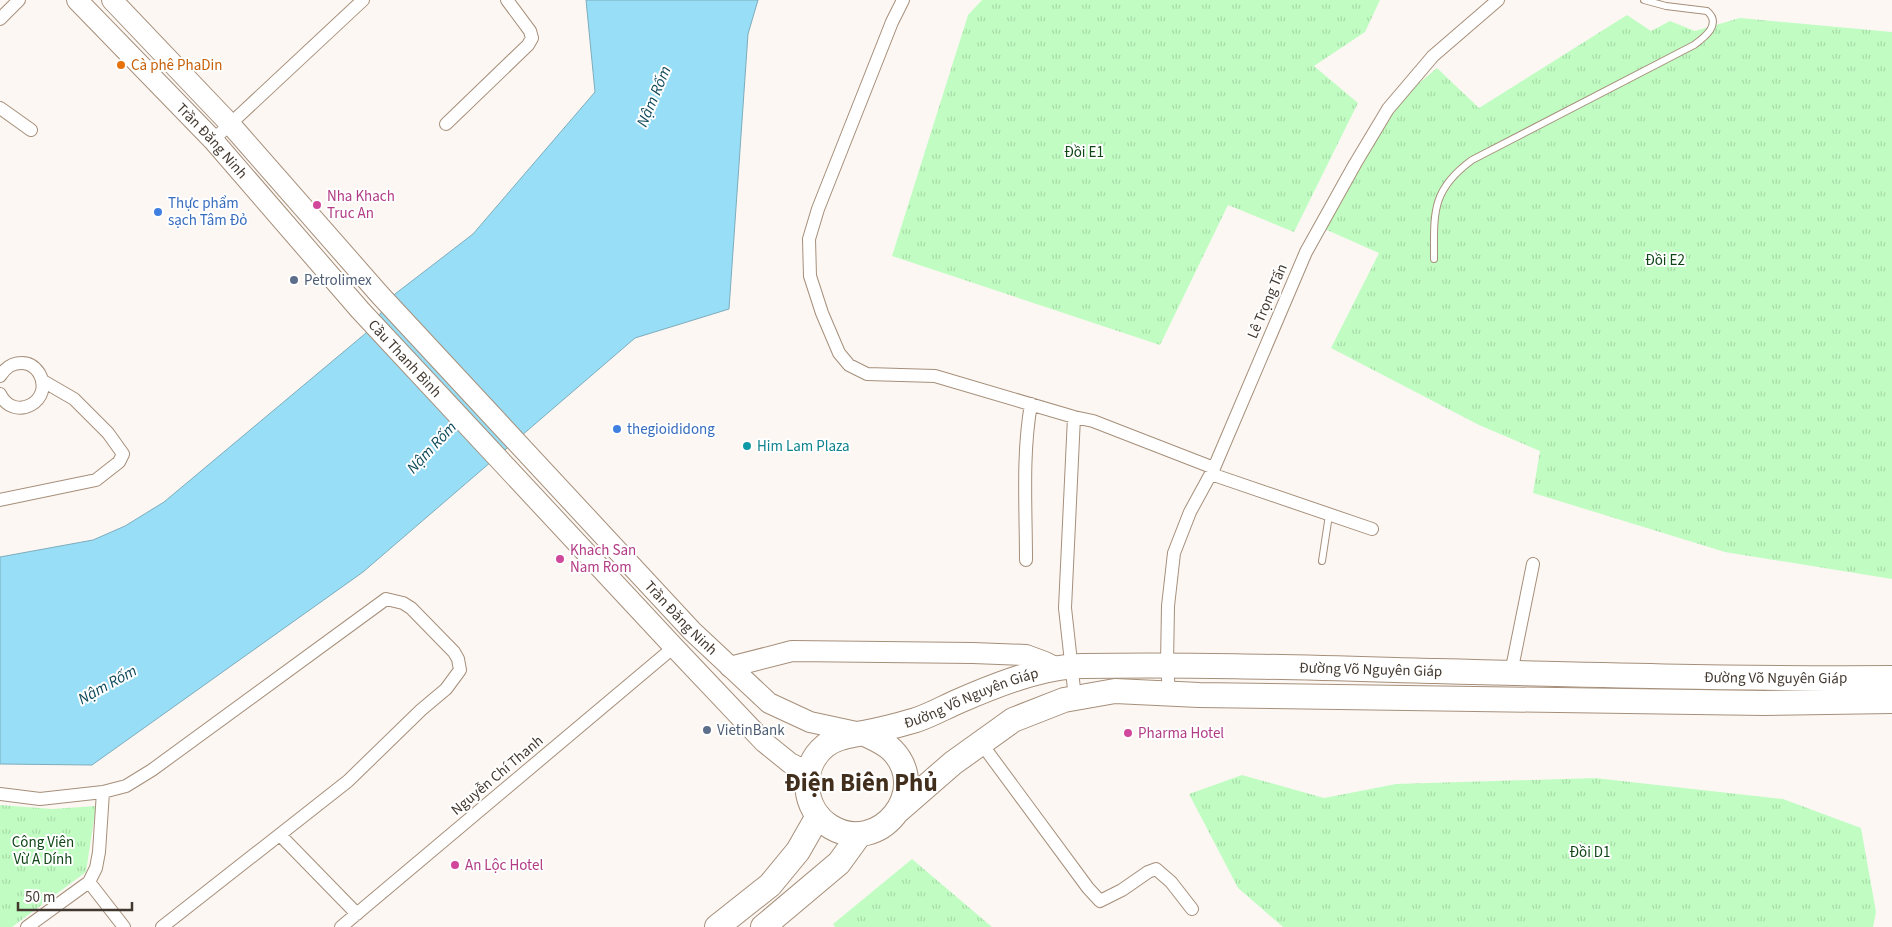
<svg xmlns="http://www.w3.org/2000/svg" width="1892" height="927" font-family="'Source Sans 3',sans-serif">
<defs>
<pattern id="grass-tufts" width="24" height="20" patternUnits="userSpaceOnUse" patternTransform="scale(1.25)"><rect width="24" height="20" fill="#c1fdc3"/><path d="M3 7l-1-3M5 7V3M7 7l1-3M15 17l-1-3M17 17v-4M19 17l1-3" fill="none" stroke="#a7daa8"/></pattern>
</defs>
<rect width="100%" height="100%" fill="#fcf7f3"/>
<path fill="url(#grass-tufts)" d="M982,0H1380L1365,32L1314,66L1358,103L1294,232L1228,205L1160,345L892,256L968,15Z
M1627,15L1651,31L1670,21L1695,31L1740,18L1892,32V579L1725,552L1533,493L1540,451L1479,425L1331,348L1379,253L1320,227L1388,109L1437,68L1479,108Z
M1242,775L1324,798L1396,784L1595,778L1783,799L1861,828L1876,912L1873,927H1283L1238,888L1189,794Z
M0,805L52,809L96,806L86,872L12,927H0Z
M912,859L992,927H835L833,924Z"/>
<path fill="#98def7" stroke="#7eacbb" d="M586,0H758L748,34L729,309L635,338L363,572L92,765L0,764V557L93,540L125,526L164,502L366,333L395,294L473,234L595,92Z"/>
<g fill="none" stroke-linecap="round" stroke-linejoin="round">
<g stroke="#a68f7a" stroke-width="8">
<path id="lane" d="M1434,259C1434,213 1431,190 1472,160L1694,45C1705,37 1722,24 1707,11L1666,6L1644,0
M1322,561L1329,515"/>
</g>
<g stroke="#a68f7a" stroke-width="14">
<path id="street" d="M903,0L892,22L818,209L809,239L810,276L822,313L839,353L849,365L867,374L935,376L1074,417L1093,421L1214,468
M0,19L19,0
M0,108L31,130
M446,124L528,45L532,38L530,31L507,0
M213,140L363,0
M0,376C6,367 12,363 22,363C29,363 35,367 39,373C55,401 14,423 0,394
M1074,417L1065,608L1075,698
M1211,474L1372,529
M0,500L96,480L119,462L123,454L108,433L74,399L43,381
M1026,560C1026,509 1022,455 1031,404
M1511,673L1533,564
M1169,694L1167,664L1168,606L1174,553L1190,512L1214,468L1306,252L1355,164L1388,109L1433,56L1498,0
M981,743L1088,888L1100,901L1122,890L1148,872L1156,869L1171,882L1192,909
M0,794L40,799L103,792L126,786L152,770L386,599L403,603L411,608L454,652L458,659L460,670L446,689L421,710L348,781L162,927
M280,835L357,914
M89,882L124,927
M27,927L89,882L96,868L99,852L103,792
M341,927L674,647"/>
</g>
<g stroke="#a68f7a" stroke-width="22">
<g id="primary">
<path id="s1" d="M77,0L213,140L360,310L674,647L764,742L790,763L808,772"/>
<path id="s2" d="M112,0L230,124L380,295L692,631L769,703L810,722L861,733"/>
<path d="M730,667L792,651L973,653L1026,655L1045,662L1057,668"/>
</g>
</g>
<g stroke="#a68f7a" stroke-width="26">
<g id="highway">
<path id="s3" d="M863,733C873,738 884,742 892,750C932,791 879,856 831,827C802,810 799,767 825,746C836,737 849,736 863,733C880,730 899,725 916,720C931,715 945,707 959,701C996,685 1043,666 1083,666C1201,664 1319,668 1436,671C1588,675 1740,679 1892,678"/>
<path d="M899,810L953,763L1013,720L1064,700L1115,691L1199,695L1764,703L1892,701"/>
<path d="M717,927L770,885L798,851L818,816"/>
<path d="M763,927L839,863L860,834"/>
</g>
</g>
<use href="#lane" stroke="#fff" stroke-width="6"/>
<use href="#street" stroke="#fff" stroke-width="12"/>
<use href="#primary" stroke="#fff" stroke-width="20"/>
<use href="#highway" stroke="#fff" stroke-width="24"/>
</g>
<circle fill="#e8710a" stroke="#fff" stroke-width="2" cx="121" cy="65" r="5"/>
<g fill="#d1479c" stroke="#fff" stroke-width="2">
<circle cx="317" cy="205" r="5"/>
<circle cx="560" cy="559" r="5"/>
<circle cx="1128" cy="733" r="5"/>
<circle cx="455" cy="865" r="5"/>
</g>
<g fill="#3f7fe0" stroke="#fff" stroke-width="2">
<circle cx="158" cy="212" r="5"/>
<circle cx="617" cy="429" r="5"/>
</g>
<g fill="#5c6f8a" stroke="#fff" stroke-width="2">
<circle cx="294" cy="280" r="5"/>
<circle cx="707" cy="730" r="5"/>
</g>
<circle fill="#0f9aa8" stroke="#fff" stroke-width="2" cx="747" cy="446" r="5"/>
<g text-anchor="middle" stroke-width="4" stroke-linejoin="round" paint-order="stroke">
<g font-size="15" fill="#c56008" stroke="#fff" text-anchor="start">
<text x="131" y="70">Cà phê PhaDin</text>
</g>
<g font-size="15" fill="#42382f" stroke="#fff">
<text dy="5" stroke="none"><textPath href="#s1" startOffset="195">Trần Đăng Ninh</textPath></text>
<text transform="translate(1267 301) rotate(-67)" y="5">Lê Trọng Tấn</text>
<text dy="5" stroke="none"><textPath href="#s1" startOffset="486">Cầu Thanh Bình</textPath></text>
<text dy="5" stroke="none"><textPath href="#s2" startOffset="840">Trần Đăng Ninh</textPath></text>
<text dy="5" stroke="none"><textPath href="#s3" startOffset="830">Đường Võ Nguyên Giáp</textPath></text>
<text dy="5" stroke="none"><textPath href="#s3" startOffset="1235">Đường Võ Nguyên Giáp</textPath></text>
<text dy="5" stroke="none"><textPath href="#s3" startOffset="425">Đường Võ Nguyên Giáp</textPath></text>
<text transform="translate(497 775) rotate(-40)" y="5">Nguyễn Chí Thanh</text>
</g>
<g font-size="15" fill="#0f4717" stroke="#fff">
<text x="1084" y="157">Đồi E1</text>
<text x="1665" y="265">Đồi E2</text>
<text x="43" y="847">Công Viên<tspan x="43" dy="17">Vừ A Dính</tspan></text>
<text x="1590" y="857">Đồi D1</text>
</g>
<g font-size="15" fill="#b23c85" stroke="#fff" text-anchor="start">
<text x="327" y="201">Nha Khach<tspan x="327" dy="17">Truc An</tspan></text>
<text x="570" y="555">Khach San<tspan x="570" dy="17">Nam Rom</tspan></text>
<text x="1138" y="738">Pharma Hotel</text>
<text x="465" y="870">An Lộc Hotel</text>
</g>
<g font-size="15" fill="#366cbe" stroke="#fff" text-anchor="start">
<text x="168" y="208">Thực phẩm<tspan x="168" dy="17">sạch Tâm Đỏ</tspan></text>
<text x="627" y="434">thegioididong</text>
</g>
<g font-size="15" fill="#4e5e75" stroke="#fff" text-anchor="start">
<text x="304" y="285">Petrolimex</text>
<text x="717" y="735">VietinBank</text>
</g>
<g font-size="15" fill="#0d838f" stroke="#fff" text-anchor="start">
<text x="757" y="451">Him Lam Plaza</text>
</g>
<g font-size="16" font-style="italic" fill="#0f4a5b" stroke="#fff">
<text transform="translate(653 96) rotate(-67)" y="6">Nậm Rốm</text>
<text transform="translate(431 447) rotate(-47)" y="6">Nậm Rốm</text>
<text transform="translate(107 684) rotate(-29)" y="6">Nậm Rốm</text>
</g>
<g font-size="25" font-weight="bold" fill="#422e1c" stroke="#fff">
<text x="861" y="791">Điện Biên Phủ</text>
</g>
</g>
<path d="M18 902v8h114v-8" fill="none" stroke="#42382f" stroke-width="2.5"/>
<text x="25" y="902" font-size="15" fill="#42382f" stroke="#ffffff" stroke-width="4" paint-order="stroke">50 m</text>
</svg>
